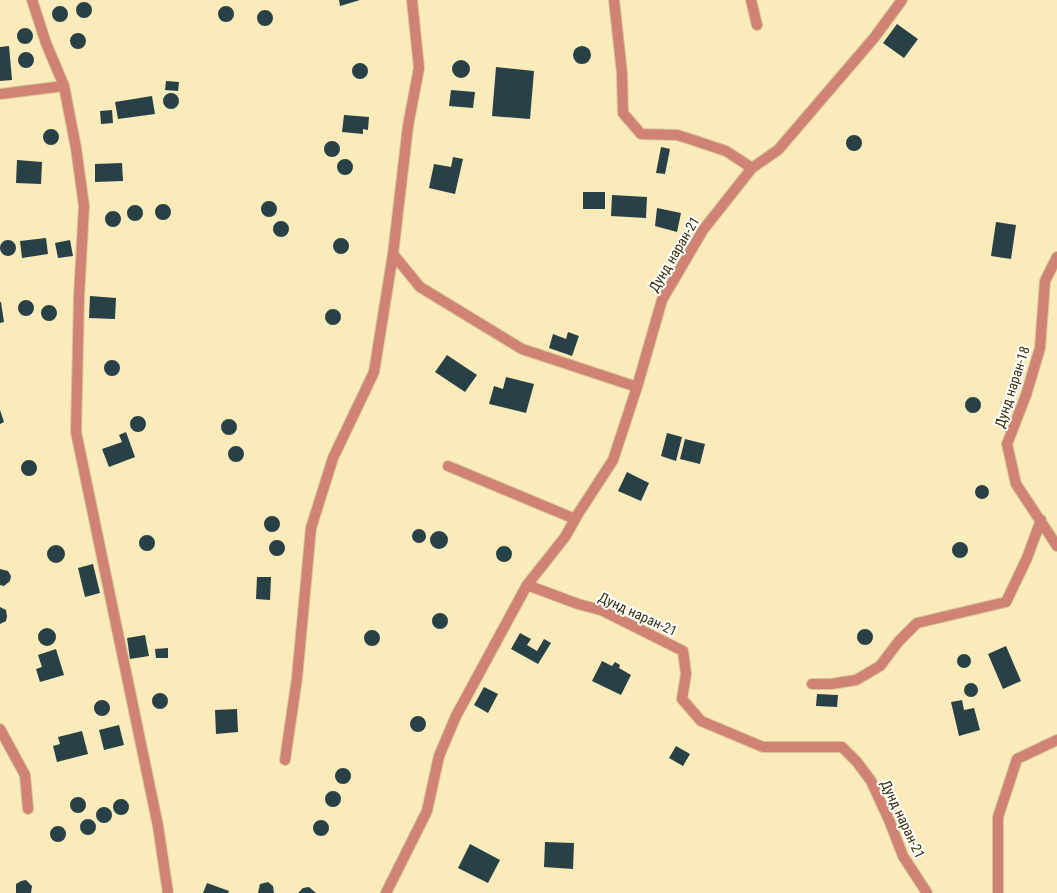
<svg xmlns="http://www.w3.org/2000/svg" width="1057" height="893" font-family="'Roboto Condensed',sans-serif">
<rect width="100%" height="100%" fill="#fbeaba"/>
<path fill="#274146" d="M339,0H360L340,6Z
M76 10a8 8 0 1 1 16 0a8 8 0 1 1-16 0Z
M218 14a8 8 0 1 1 16 0a8 8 0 1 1-16 0Z
M52 14a8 8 0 1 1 16 0a8 8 0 1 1-16 0Z
M257 18a8 8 0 1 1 16 0a8 8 0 1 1-16 0Z
M897,24L918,39L904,58L883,43Z
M17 36a8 8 0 1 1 16 0a8 8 0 1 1-16 0Z
M70 41a8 8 0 1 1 16 0a8 8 0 1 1-16 0Z
M9,46L12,80L0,81V47Z
M573 55a9 9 0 1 1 18 0a9 9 0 1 1-18 0Z
M18 60a8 8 0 1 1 16 0a8 8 0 1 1-16 0Z
M452 69a9 9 0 1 1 18 0a9 9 0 1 1-18 0Z
M352 71a8 8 0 1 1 16 0a8 8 0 1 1-16 0Z
M496,67L534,71L530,119L492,116Z
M166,81L179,82L178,91L165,90Z
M451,90L475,92L473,108L449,106Z
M163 101a8 8 0 1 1 16 0a8 8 0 1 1-16 0Z
M152,96L155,114L118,119L115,102Z
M112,110L113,123L101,124L100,111Z
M344,115L369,117L368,130L363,129V134L342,132Z
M43 137a8 8 0 1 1 16 0a8 8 0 1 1-16 0Z
M846 143a8 8 0 1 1 16 0a8 8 0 1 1-16 0Z
M324 149a8 8 0 1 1 16 0a8 8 0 1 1-16 0Z
M661,147L670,149L665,174L656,173Z
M453,157L463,159L455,194L429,188L434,164L451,167Z
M337 167a8 8 0 1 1 16 0a8 8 0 1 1-16 0Z
M17,160L42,162L41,184L16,183Z
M122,163L123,181L95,182V164Z
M583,192H605V209H583Z
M612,195L647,197L646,218L611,216Z
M261 209a8 8 0 1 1 16 0a8 8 0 1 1-16 0Z
M155 212a8 8 0 1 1 16 0a8 8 0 1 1-16 0Z
M127 213a8 8 0 1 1 16 0a8 8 0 1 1-16 0Z
M657,208L681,213L677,232L655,226Z
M105 219a8 8 0 1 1 16 0a8 8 0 1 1-16 0Z
M273 229a8 8 0 1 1 16 0a8 8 0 1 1-16 0Z
M996,222L1016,225L1011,259L991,256Z
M333 246a8 8 0 1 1 16 0a8 8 0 1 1-16 0Z
M46,238L48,254L22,258L20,241Z
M0 248a8 8 0 1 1 16 0a8 8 0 1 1-16 0Z
M70,240L73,256L58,258L55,243Z
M90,296L116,298L115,319L89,318Z
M18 308a8 8 0 1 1 16 0a8 8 0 1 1-16 0Z
M0,302H1L4,322L0,323Z
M41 313a8 8 0 1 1 16 0a8 8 0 1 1-16 0Z
M325 317a8 8 0 1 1 16 0a8 8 0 1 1-16 0Z
M568,332L579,336L572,356L549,348L553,334L566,339Z
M447,355L477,375L465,392L435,372Z
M104 368a8 8 0 1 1 16 0a8 8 0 1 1-16 0Z
M506,377L534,384L526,413L489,404L494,386L503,389Z
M965 405a8 8 0 1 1 16 0a8 8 0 1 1-16 0Z
M0,410L4,422L0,424Z
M130 424a8 8 0 1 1 16 0a8 8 0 1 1-16 0Z
M221 427a8 8 0 1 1 16 0a8 8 0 1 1-16 0Z
M126,432L135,457L109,467L102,449L122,442L119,435Z
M667,433L682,437L676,461L661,456Z
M685,439L705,444L700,464L680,459Z
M228 454a8 8 0 1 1 16 0a8 8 0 1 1-16 0Z
M21 468a8 8 0 1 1 16 0a8 8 0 1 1-16 0Z
M627,472L649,483L641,501L618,491Z
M975 492a7 7 0 1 1 14 0a7 7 0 1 1-14 0Z
M264 524a8 8 0 1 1 16 0a8 8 0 1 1-16 0Z
M412 536a7 7 0 1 1 14 0a7 7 0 1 1-14 0Z
M430 540a9 9 0 1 1 18 0a9 9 0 1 1-18 0Z
M139 543a8 8 0 1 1 16 0a8 8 0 1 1-16 0Z
M269 548a8 8 0 1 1 16 0a8 8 0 1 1-16 0Z
M952 550a8 8 0 1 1 16 0a8 8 0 1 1-16 0Z
M47 554a9 9 0 1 1 18 0a9 9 0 1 1-18 0Z
M496 554a8 8 0 1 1 16 0a8 8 0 1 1-16 0Z
M93,564L100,593L85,597L78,568Z
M0,569L8,571L11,576L10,581L4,586L0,585Z
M257,577H271L270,600L256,599Z
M0,607L6,610L7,616L6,621L0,624Z
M432 621a8 8 0 1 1 16 0a8 8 0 1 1-16 0Z
M38 637a9 9 0 1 1 18 0a9 9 0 1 1-18 0Z
M857 637a8 8 0 1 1 16 0a8 8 0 1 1-16 0Z
M364 638a8 8 0 1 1 16 0a8 8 0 1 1-16 0Z
M520,633L531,639L527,645L537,651L544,639L551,643L538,664L511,649Z
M145,635L149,656L130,659L127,638Z
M1006,646L1021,681L1003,689L988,654Z
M168,648V658H156L155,649Z
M56,649L64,675L40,682L36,669L42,667L38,655Z
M957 661a7 7 0 1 1 14 0a7 7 0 1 1-14 0Z
M602,661L612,666L615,662L620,665L619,668L631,675L621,695L592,681Z
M964 690a7 7 0 1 1 14 0a7 7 0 1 1-14 0Z
M484,687L498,694L488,713L474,705Z
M152 701a8 8 0 1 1 16 0a8 8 0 1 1-16 0Z
M817,694L838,695L837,707L816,706Z
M94 708a8 8 0 1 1 16 0a8 8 0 1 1-16 0Z
M962,700L964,710L974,708L980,730L959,736L951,702Z
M237,709L238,732L216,734L215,710Z
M410 724a8 8 0 1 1 16 0a8 8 0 1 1-16 0Z
M119,725L124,745L104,750L99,730Z
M82,731L88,754L57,762L53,746L60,744L58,737Z
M676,746L690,754L683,766L669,758Z
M335 776a8 8 0 1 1 16 0a8 8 0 1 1-16 0Z
M325 799a8 8 0 1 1 16 0a8 8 0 1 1-16 0Z
M70 805a8 8 0 1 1 16 0a8 8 0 1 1-16 0Z
M113 807a8 8 0 1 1 16 0a8 8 0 1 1-16 0Z
M96 815a8 8 0 1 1 16 0a8 8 0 1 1-16 0Z
M80 827a8 8 0 1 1 16 0a8 8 0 1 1-16 0Z
M313 828a8 8 0 1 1 16 0a8 8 0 1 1-16 0Z
M50 834a8 8 0 1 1 16 0a8 8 0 1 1-16 0Z
M545,842L574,843L573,869L544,867Z
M470,844L500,860L488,883L458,868Z
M26,880L32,886L31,893H16V884L21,881Z
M268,882L273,886L274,893H258L260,884Z
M207,883L229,891L228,893H203Z
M309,887L316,893H298L303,888Z"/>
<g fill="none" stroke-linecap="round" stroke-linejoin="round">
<g stroke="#d5c597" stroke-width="12">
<path id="minor" d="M32,0L46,43L64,86L76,148L84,206L79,297L76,432L158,826L168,893
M412,0L419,68L408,126L393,254L420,287L522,349L637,387
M614,0L622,73L623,113L641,134L677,135L693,140L726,151L752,168
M751,0L757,25
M0,94L64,86
M1057,257L1045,281L1040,348L1026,395L1007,444L1016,484L1057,546
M448,466L575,519
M527,585L578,604L601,610L683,651L686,674L682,699L701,721L763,747H842L857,762L871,781L889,820L903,856L927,893
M812,684H831L856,680L880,666L899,641L917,623L1006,602L1027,558L1041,520
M0,729L25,775L28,809
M285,760L297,678L311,528L333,458L374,372L393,254
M386,893L427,811L439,756L456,716L527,585L565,537L578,514L613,460L637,387L662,300L703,230L752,168L778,150L874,38L902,0
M998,893V817L1017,759L1057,740"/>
</g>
<use href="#minor" stroke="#d08273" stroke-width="10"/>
</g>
<g text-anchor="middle" stroke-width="4" stroke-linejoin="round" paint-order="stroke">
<g font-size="14" fill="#3c300c" stroke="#fff">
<text transform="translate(674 254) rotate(-59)" y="5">Дунд наран-21</text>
<text transform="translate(1012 387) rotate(-72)" y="5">Дунд наран-18</text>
<text transform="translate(638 614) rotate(25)" y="5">Дунд наран-21</text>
<text transform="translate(903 819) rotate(65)" y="5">Дунд наран-21</text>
</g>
</g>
</svg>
